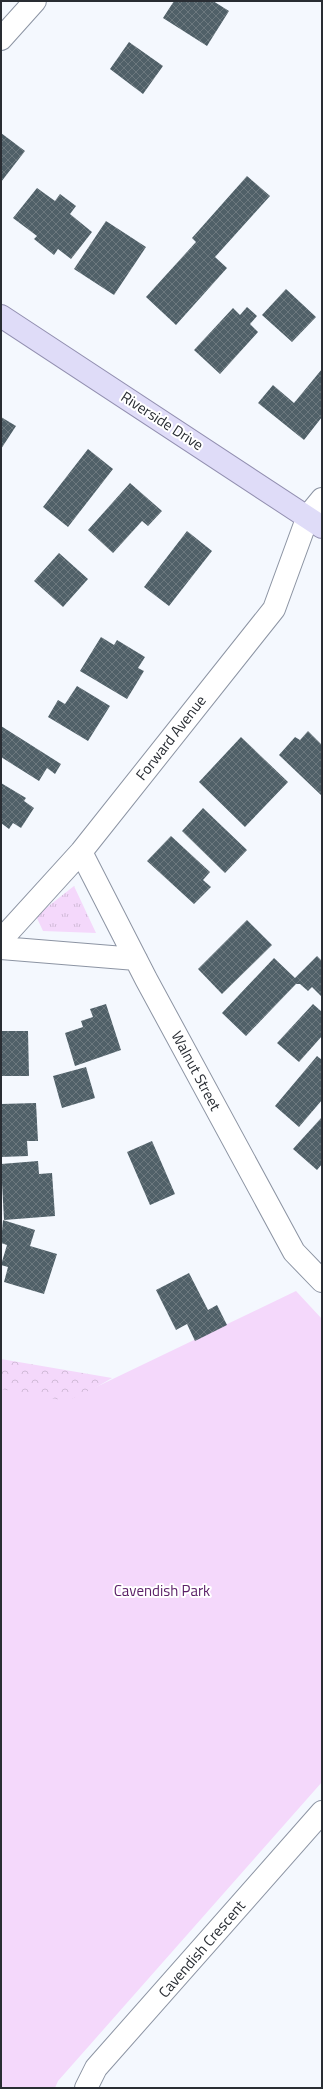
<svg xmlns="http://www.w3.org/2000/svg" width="323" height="2089" font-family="'Titillium Web',sans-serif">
<defs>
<pattern id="grass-tufts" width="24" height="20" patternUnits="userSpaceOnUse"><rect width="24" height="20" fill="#f4d8fb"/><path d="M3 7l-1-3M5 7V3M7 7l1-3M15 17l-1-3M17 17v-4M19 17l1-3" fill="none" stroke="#d1bad8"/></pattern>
<pattern id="forest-crowns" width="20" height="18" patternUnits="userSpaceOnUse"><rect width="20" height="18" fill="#f4d8fb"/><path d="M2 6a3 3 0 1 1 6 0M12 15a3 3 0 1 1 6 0" fill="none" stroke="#d1bad8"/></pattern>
<pattern id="building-cross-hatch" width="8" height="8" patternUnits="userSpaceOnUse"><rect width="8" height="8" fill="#506068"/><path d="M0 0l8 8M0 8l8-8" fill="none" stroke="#6c787e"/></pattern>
</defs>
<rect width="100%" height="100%" fill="#f4f8fe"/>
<path fill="url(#grass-tufts)" d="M74,886L96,933L43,931L36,916Z"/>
<path fill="url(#forest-crowns)" d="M1,1359L112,1378L1,1443Z"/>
<path fill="#f4d8fb" d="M296,1291L322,1319V1782L58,2081L55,2088H1V1389L67,1401Z"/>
<path fill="url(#building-cross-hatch)" d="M174,1H213L229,11L207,46L163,18Z
M129,42L163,66L143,94L110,69Z
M1,133L25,151L1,182Z
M247,176L270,196L215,257L227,268L176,325L146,297L196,242L192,238Z
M37,188L55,201L60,194L76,206L70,214L92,232L71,259L58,249L54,255L34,239L37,236L13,218Z
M106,221L146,247L114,295L74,269Z
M286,289L316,317L292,342L262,315Z
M247,307L257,316L250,324L258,332L220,374L194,350L233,308L240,315Z
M322,369V417L304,440L258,403L273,385L294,403Z
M1,417L16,426L1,449Z
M88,449L113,469L68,527L43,507Z
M130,483L162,511L148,526L142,521L113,553L88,530Z
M187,531L212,551L169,606L144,587Z
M59,553L88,579L63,607L34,581Z
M101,637L114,645L117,640L145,657L138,668L144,671L127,699L80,671Z
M77,686L110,706L88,741L48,717L58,700L65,704Z
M1,726L61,764L55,774L47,768L39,781L1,757Z
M308,731L322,745V796L279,755L295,737L300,740Z
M241,737L288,782L245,827L199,782Z
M1,783L26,798L24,801L34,808L21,828L13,823L9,829L1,823Z
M203,808L247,850L225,873L182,831Z
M171,836L210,872L203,880L211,887L194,904L147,861Z
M247,920L272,945L222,994L198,969Z
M317,956L322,961V997L312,987L308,991L300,984H296L246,1036L222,1013L274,958L295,978Z
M106,1004L121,1050L75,1066L65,1033L83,1027L81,1021L93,1017L90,1009Z
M313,1004L322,1012V1036L299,1062L277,1043Z
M1,1031H28L29,1076H1Z
M317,1056L322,1060V1100L299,1127L275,1106Z
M86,1067L95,1098L62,1108L53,1076Z
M36,1103L38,1141H27L28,1156L1,1157V1104Z
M322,1117V1164L317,1170L293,1149Z
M152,1141L175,1194L150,1205L127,1152Z
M38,1161L39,1174L52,1173L55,1216L4,1220L1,1164Z
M3,1220L35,1230L30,1246L57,1254L44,1294L4,1282L8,1267L1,1265L7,1245L1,1243Z
M189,1273L208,1310L217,1305L227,1325L195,1341L187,1324L176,1330L156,1290Z"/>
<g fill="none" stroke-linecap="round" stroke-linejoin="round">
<g stroke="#8c94a3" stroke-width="24">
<path id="minor" d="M1,39L35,1
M81,852L146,979L294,1252L322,1281
M1,940L81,852L274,609L308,516L322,499
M1,948L136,959
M86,2088L96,2068L322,1812"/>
</g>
<g stroke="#928fb0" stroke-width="24">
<path id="major" d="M1,316L322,527"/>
</g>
<use href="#minor" stroke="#fff" stroke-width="22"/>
<use href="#major" stroke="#dfdcf8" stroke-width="22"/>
</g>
<g text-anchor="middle" stroke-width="4" stroke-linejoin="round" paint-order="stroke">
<g font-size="15" fill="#292d33" stroke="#fff">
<text transform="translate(162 421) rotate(33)" y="5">Riverside Drive</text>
<text transform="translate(171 738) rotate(-52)" y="5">Forward Avenue</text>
<text transform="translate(196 1071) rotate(62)" y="5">Walnut Street</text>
<text transform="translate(202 1949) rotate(-49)" y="5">Cavendish Crescent</text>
</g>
<g font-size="15" fill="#591e66" stroke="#fff">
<text x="162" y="1596">Cavendish Park</text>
</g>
</g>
<rect width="323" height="2089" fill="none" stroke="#292d33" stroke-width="4"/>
</svg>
